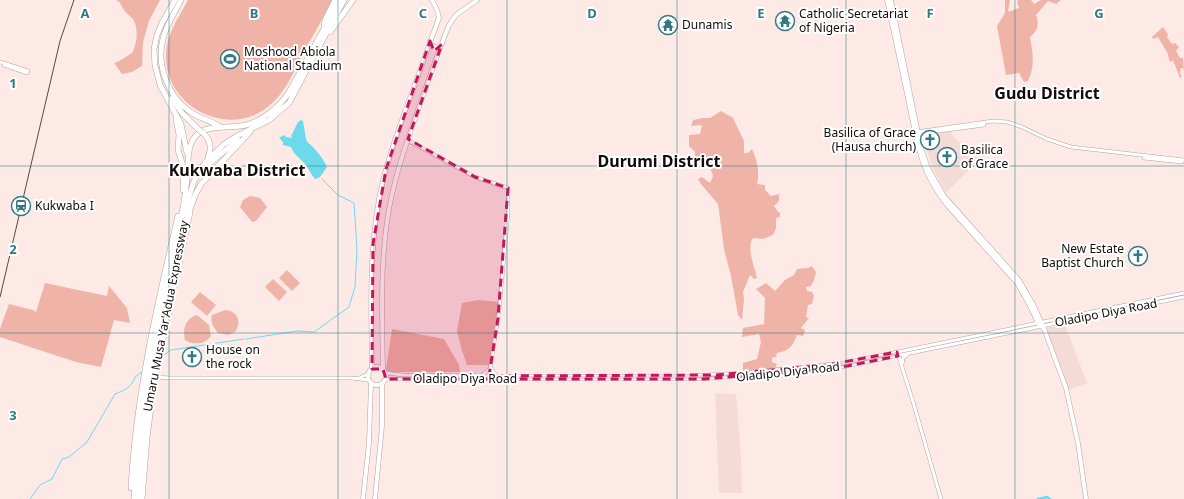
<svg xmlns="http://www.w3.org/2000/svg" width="1184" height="499" font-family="'Noto Sans',sans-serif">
<rect width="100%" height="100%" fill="#fdeae6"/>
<path fill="#f5dbd5" d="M950,131L954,137L979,159L946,193L933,169L923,138L924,135Z
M1062,325H1065L1087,383L1068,390L1046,330L1047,328Z
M715,393L736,394L741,457L742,493H719Z"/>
<path fill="#efb4a7" d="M116,0H160L149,21L143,42L142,66L132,72L122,74L114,63C121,61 125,57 132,53C137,44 139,29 133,19C130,16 126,13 124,10C121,6 121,2 116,0Z
M188,0H332C323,18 313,36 303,53C294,72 285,93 269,106C227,140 163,106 166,53C167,33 179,17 188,0Z
M1005,0H1010L1008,12L1019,8L1017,1L1019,0H1031L1034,4L1041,0H1061L1056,4L1048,1L1036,15C1040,25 1037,31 1030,37C1033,54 1035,66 1028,81L1024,82L1019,73L1006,75L997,26L1005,13Z
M1163,27L1168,34L1167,37L1172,44L1175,43L1179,47L1176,51L1180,58H1183L1184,72L1183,68H1181L1180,73L1182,77L1180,78L1173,60L1171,62L1169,60L1168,54L1158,37L1153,39L1152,37Z
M721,111L733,118L744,141V153H748L752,149C757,160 760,172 757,184L765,185V190L771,196L779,194V201L774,206L778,212L780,213V217L776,218V228L773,235L763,239L753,238C746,248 755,268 757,278L754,279L750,275L743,292L744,299L742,320L738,315L731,276L724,249L718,204L700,183L698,179L702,177L710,183L713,176L711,170L707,164L695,163V152L689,146V135L700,134L702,125L691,126L693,120L703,118H710Z
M250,196L260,198L267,207L256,221L252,222L240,207L243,200Z
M812,266L816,272L814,280L811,286L806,287L807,291L812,292L814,296L812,304L808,305L806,317L809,318L801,328L805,330L803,336L797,335C793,346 789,351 777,353L776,357L772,358V362L777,364L775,368L743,371V363L757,359L761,342L759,334L742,337L743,328L764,324L765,298L756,289L766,283L775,291L785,280L794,275L797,269L808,268Z
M287,270L300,283L292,291L279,278Z
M273,279L287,292L279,301L265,287Z
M45,283L107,296L109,286L127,308L130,323L114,320L101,367L76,362L0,337V329L9,304L33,310L36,312Z
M200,292L216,305L207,316L191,302Z
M478,300L499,302L489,365H467L461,347L457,331L462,303Z
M225,310C238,311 242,322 235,332L228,335L218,333C214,328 210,322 212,315Z
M197,315L209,325L211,336C205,345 193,345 185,340C182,329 186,318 197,315Z
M392,329L444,339L459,365L460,372H388L386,369Z"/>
<path fill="#6ddaec" d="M301,120L303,121L306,139L308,143C313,145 325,161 327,167L320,177L316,179L314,178C311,174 309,169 305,164C300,158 294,155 291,147L283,145V142L279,138L284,135L286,137L292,138L291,136L298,122Z"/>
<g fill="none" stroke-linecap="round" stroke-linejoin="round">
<path stroke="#6ddaec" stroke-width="1" d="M246,339L297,331L314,332L349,307L355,287L357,249L354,203L338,195L322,179
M163,356L171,350L244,339
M30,499L40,485L52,479L62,459L69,457L87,442L115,394C124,391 133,386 135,377L143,371"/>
<path stroke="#6ddaec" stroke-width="2.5" d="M1038,499L1047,497L1050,499"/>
<g stroke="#b4a29e" stroke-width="4">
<path id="secondary" d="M0,62L28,71
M4,65L27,73
M916,132L993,121L1007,122L1022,127L1047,139L1071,147L1184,160
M917,134L984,125
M407,140L475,177L508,188V212L499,310L489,376
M1144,158L1182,162
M898,354L914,405L941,499
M902,365L903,358L907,355
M386,373L403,375L489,376H691L742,373L844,363L1184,293
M481,376L491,368L494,373L498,376
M155,377L170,378H351L369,380
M359,378L368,374
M386,379H702L837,368L1184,297"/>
</g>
<g stroke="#b4a29e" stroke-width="5">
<path id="primary" d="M887,0C895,36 902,72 910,108C918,147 921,172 947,205L1017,283L1029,304L1038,323L1043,328
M891,0L921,148L928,168L944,196L1019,280L1033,304L1043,326L1066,388L1078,443L1086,499
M430,41C432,48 436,49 441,44
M368 376a9 9 0 1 1 18 0a9 9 0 1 1-18 0Z
M372,369C371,312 369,255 379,199C385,167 396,137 407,106C418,77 428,47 439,18L437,10L432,0
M383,369C382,317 380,265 388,215C394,178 406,144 418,110C428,81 438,53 449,25L456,15L477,0
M363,499L369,443L371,383
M375,499L382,426V383"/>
</g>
<g stroke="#b4a29e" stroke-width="6">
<path id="highway" d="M175,0L162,23L157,35L154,49L155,65L160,85L181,124L187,153
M181,0C175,12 166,25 163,39C156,64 168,96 189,111C198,118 210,120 219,126
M324,26L325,20L335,0
M330,32L353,0
M172,98L182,113L198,129
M176,118L179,135L178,150L184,169L183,190
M203,133C211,140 212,148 208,157
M188,162C189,118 219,131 246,125C262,121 278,108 288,94L340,0
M205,163L223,145L235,137L269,120L289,103L344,0
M187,165L196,168L205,167L238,140
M189,212L196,193L202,183L250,132
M131,488C136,396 157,305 178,216
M134,499C138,437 147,376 160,315C170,267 184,218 188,169
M138,499C143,397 168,297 189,197L194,181L199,172
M142,499L147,437L155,377L190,212"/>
</g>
<use href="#secondary" stroke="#fff" stroke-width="3"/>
<use href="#primary" stroke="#fff" stroke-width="4"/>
<use href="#highway" stroke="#fff" stroke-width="5"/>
<path stroke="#524946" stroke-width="1" d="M0,297L60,41L74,0"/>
<g stroke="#b4a29e" stroke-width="6" stroke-linecap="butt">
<path id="highway-bridge" d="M198,129L203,133
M188,162V169
M199,172L205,163"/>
</g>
<use href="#highway-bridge" stroke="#fff" stroke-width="5"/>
</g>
<path fill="#c2185b" fill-opacity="0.2" stroke="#c2185b" stroke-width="3" stroke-dasharray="8 5" stroke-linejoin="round" d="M430,41L434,51L442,44L408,139L475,177L508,188L498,318L489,376L716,375L827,365L897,352L898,356L837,368L703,379H386L383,369H372L373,244L386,169Z"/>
<path fill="none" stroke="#337985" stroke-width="1" stroke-opacity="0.55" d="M169,0V499M338,0V499M507,0V499M677,0V499M846,0V499M1015,0V499M0,166H1184M0,333H1184"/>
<defs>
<g id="temple-ring" transform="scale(1)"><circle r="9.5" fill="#fff" stroke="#337985" stroke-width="1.5"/><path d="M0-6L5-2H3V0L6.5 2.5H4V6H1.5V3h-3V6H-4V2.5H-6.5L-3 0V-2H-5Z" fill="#337985"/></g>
<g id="stadium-ring" transform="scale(1)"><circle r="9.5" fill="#fff" stroke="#337985" stroke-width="1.5"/><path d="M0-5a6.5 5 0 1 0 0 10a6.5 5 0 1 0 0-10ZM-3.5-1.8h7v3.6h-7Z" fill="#337985"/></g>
<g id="church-ring" transform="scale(1)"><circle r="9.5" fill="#fff" stroke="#337985" stroke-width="1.5"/><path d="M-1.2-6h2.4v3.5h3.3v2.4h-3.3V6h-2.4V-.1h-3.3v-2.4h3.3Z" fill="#337985"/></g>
<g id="station-ring" transform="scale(1)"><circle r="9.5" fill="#fff" stroke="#337985" stroke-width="1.5"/><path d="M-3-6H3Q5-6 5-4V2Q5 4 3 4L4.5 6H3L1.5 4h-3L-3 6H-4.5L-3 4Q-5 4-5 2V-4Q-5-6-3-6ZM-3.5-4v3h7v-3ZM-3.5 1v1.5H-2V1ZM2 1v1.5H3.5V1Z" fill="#337985"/></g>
</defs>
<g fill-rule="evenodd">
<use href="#temple-ring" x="785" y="21"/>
<use href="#temple-ring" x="668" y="25"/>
<use href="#stadium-ring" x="230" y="59"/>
<use href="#church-ring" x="930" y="140"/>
<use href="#church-ring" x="947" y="157"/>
<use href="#station-ring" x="21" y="206"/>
<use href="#church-ring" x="1138" y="256"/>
<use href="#church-ring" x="192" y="357"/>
</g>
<g text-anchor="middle" stroke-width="4" stroke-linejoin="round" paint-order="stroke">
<g font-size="12" fill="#110b09" stroke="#fff" text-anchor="start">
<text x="799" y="18">Catholic Secretariat<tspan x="799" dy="14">of Nigeria</tspan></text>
<text x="682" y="29">Dunamis</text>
<text x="244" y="56">Moshood Abiola<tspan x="244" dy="14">National Stadium</tspan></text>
<text x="916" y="137" text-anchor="end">Basilica of Grace<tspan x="916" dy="14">(Hausa church)</tspan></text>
<text x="961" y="154">Basilica<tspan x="961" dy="14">of Grace</tspan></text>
<text x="35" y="210">Kukwaba I</text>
<text x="1124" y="253" text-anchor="end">New Estate<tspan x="1124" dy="14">Baptist Church</tspan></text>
<text x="206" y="354">House on<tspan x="206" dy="14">the rock</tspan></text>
</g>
<g font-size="12" fill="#110b09" stroke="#fff">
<text transform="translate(1106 313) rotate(-11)" y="4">Oladipo Diya Road</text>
<text transform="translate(166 316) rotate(-79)" y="4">Umaru Musa Yar'Adua Expressway</text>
<text transform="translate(788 372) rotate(-6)" y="4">Oladipo Diya Road</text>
<text x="465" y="383">Oladipo Diya Road</text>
</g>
<g font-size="16" font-weight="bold" fill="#110b09" stroke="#fff">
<text x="1047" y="99">Gudu District</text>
<text x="659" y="167">Durumi District</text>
<text x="237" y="176">Kukwaba District</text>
</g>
</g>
<g font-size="13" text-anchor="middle" font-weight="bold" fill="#337985" stroke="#fff" stroke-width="4" stroke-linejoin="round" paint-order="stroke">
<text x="85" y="18">A</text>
<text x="254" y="18">B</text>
<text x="423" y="18">C</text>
<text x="592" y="18">D</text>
<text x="761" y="18">E</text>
<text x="930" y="18">F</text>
<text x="1099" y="18">G</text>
<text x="13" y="88">1</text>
<text x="13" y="254">2</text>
<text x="13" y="420">3</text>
</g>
</svg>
